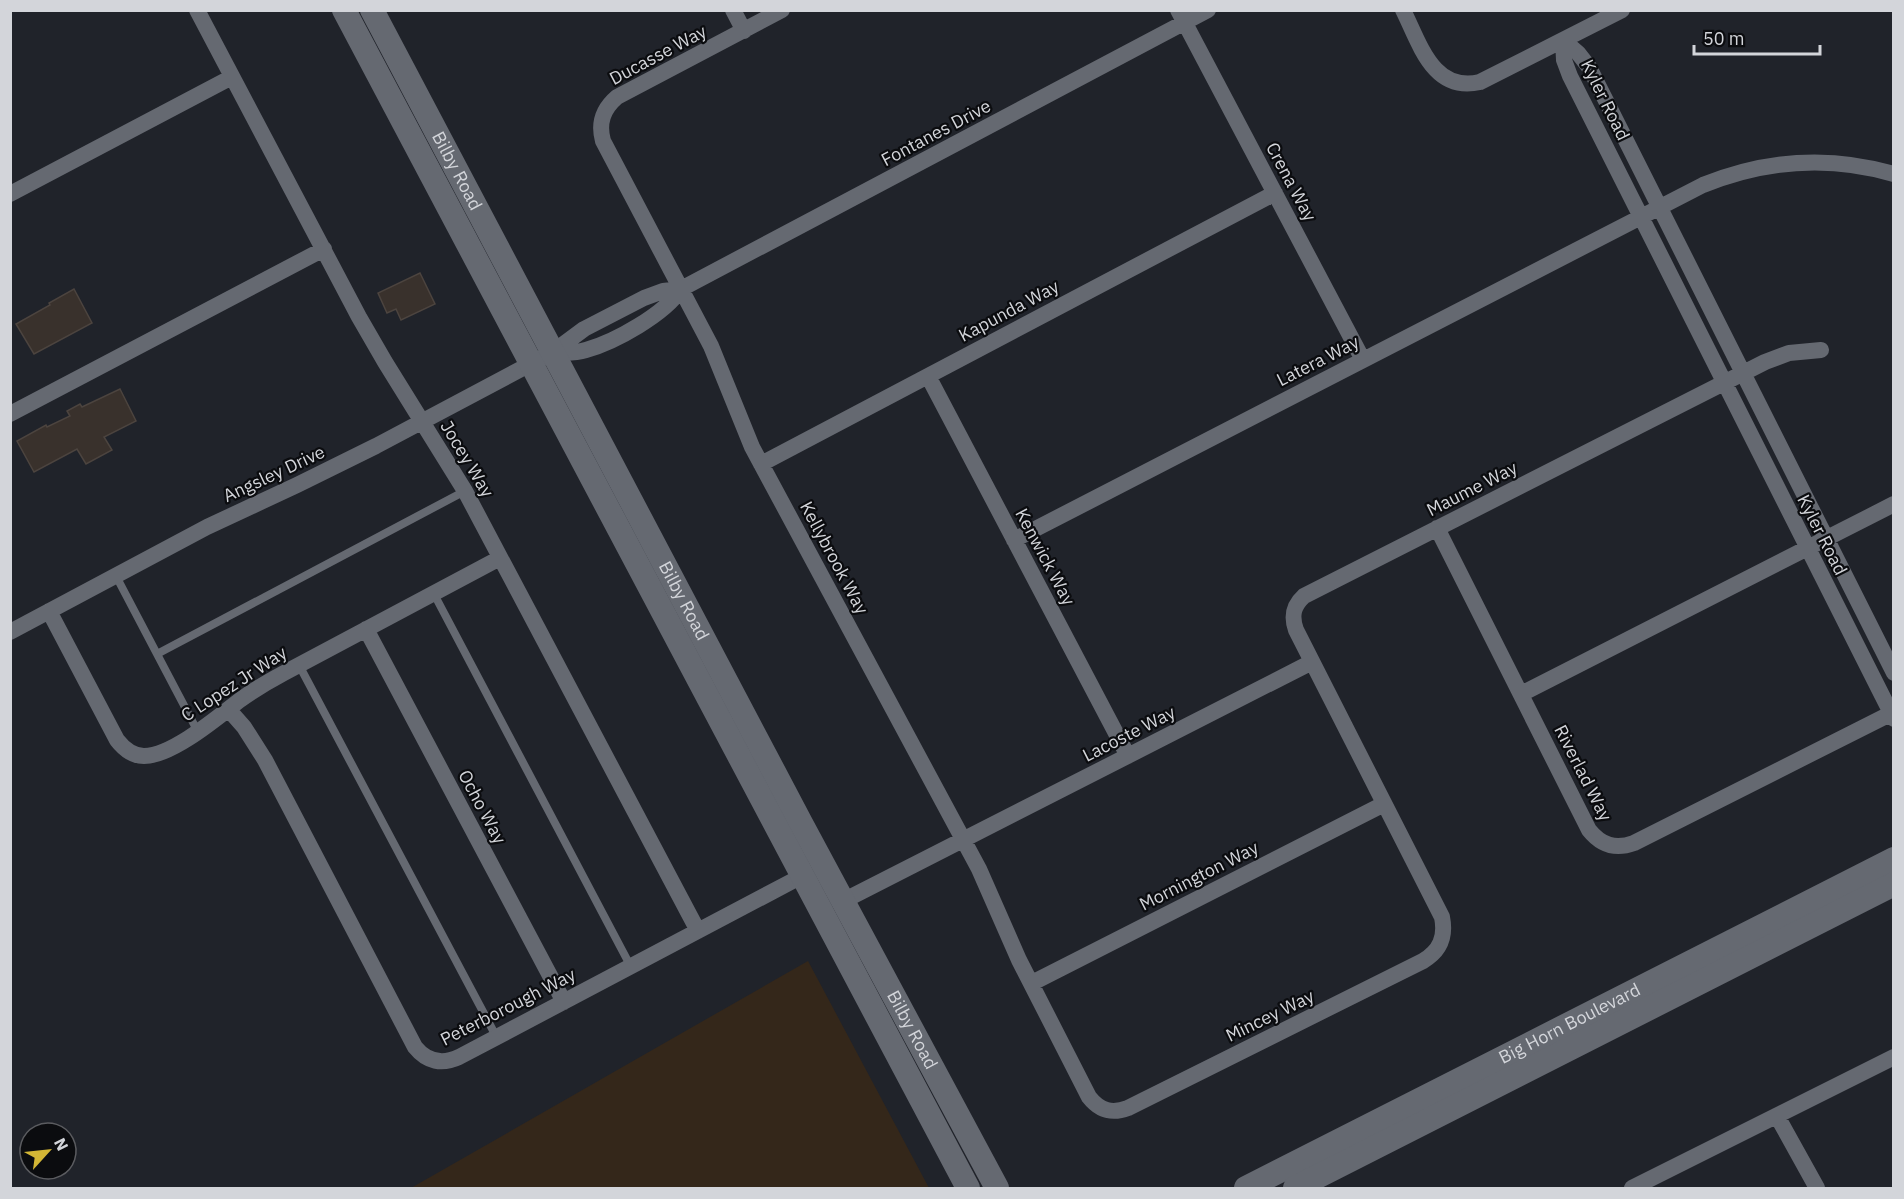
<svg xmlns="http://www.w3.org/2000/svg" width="1904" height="1199" font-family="'IBM Plex Sans',sans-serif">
<rect width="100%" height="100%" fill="#20232a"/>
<path fill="#34271a" d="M808,961L929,1188H411Z"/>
<path fill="#39312c" stroke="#4c443f" stroke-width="1.5" d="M420,273L435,304L401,320L396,309L387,313L378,293Z
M74,289L92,323L34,354L16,324L50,305L49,303Z
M120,389L136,421L104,437L112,450L86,464L77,449L34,472L17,441L46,425L47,427L70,416L67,411L80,404L82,407Z"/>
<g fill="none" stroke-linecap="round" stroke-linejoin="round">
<path stroke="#656971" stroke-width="8" d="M116,576L198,732
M434,594L631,967
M157,654L465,491
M299,665L497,1038"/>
<path stroke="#656971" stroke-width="16" d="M197,10L359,317L385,362L465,491L698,931
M733,10L744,31
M782,10L617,97C603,109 598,123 603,141L711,346L752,447L979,869L1019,960L1089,1097C1100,1111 1112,1114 1128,1108L1423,961C1440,951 1446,937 1442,917L1296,630C1291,616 1293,606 1304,596L1765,362L1789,353L1821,350
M1178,10L1363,360
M1403,10C1420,44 1433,93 1480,82L1622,10
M1563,40L1564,60L1570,76L1894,719
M1563,40L1578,53L1589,67L1894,673
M10,194L232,77
M553,352C564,353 576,353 586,350C615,342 665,314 681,289
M928,376L1128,756
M10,414L324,249
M761,464L1275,193
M1437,528L1589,830C1601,845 1615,850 1634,843L1894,712
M1014,540L1703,185C1765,160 1829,155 1894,174
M49,611L117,740C124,749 132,756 144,756C172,756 218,717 240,700C254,690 269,681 284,673L500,558
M366,629L564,1002
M10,632L207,527L297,485L376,446L553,352L584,329L644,298L663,291L681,289L1208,10
M1521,694L1894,504
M229,710L244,727L265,760L415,1047C427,1062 442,1065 459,1057L802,876
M843,901L1312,662
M1032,983L1384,804
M1777,1116L1817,1188
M1632,1188L1894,1057"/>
<g stroke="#656971" stroke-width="24">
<path d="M344,10L968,1188"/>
<path id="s1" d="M372,10L801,823L997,1188"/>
<path id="s2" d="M1246,1188L1894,859"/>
<path d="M1295,1188L1894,884"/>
</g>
</g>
<g text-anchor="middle" stroke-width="4.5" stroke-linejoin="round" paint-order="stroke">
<g font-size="18" fill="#d3d5da" stroke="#0b0c0f">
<text transform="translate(658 55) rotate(-28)" y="6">Ducasse Way</text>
<text transform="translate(1605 100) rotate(64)" y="6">Kyler Road</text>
<text transform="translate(936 133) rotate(-28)" y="6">Fontanes Drive</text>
<text dy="6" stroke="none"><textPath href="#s1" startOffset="182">Bilby Road</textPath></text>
<text transform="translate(1291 182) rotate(62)" y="6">Crena Way</text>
<text transform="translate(1009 311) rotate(-28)" y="6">Kapunda Way</text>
<text transform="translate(1318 361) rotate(-27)" y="6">Latera Way</text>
<text transform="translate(467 459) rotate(59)" y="6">Jocey Way</text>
<text transform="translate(274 474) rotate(-25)" y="6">Angsley Drive</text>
<text transform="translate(1472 489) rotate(-27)" y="6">Maume Way</text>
<text transform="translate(1822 535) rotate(63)" y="6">Kyler Road</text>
<text transform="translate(1045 557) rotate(62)" y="6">Kenwick Way</text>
<text transform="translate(834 558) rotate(62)" y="6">Kellybrook Way</text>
<text dy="6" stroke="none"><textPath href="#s1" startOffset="668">Bilby Road</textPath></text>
<text transform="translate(234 684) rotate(-33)" y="6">C Lopez Jr Way</text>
<text transform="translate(1129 734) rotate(-27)" y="6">Lacoste Way</text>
<text transform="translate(1583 773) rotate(63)" y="6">Riverlad Way</text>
<text transform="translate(482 807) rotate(62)" y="6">Ocho Way</text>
<text transform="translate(1199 876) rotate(-27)" y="6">Mornington Way</text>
<text transform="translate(508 1007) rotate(-27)" y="6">Peterborough Way</text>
<text transform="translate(1270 1016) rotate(-26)" y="6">Mincey Way</text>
<text dy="6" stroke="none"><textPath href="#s2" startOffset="363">Big Horn Boulevard</textPath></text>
<text dy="6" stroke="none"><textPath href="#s1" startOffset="1154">Bilby Road</textPath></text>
</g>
</g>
<rect width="1904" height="1199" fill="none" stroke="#d3d5da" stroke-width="24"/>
<g transform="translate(48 1151) rotate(63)"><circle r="28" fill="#0b0c0f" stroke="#5b5c60" stroke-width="1.5"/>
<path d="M0-4.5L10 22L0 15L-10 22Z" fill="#d3b635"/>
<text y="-9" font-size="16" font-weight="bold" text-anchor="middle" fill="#d3d5da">N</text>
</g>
<path d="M1694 45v9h126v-9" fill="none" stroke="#d3d5da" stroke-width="3"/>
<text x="1703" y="45" font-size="18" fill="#d3d5da" stroke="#0b0c0f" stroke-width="4.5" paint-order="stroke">50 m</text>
</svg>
